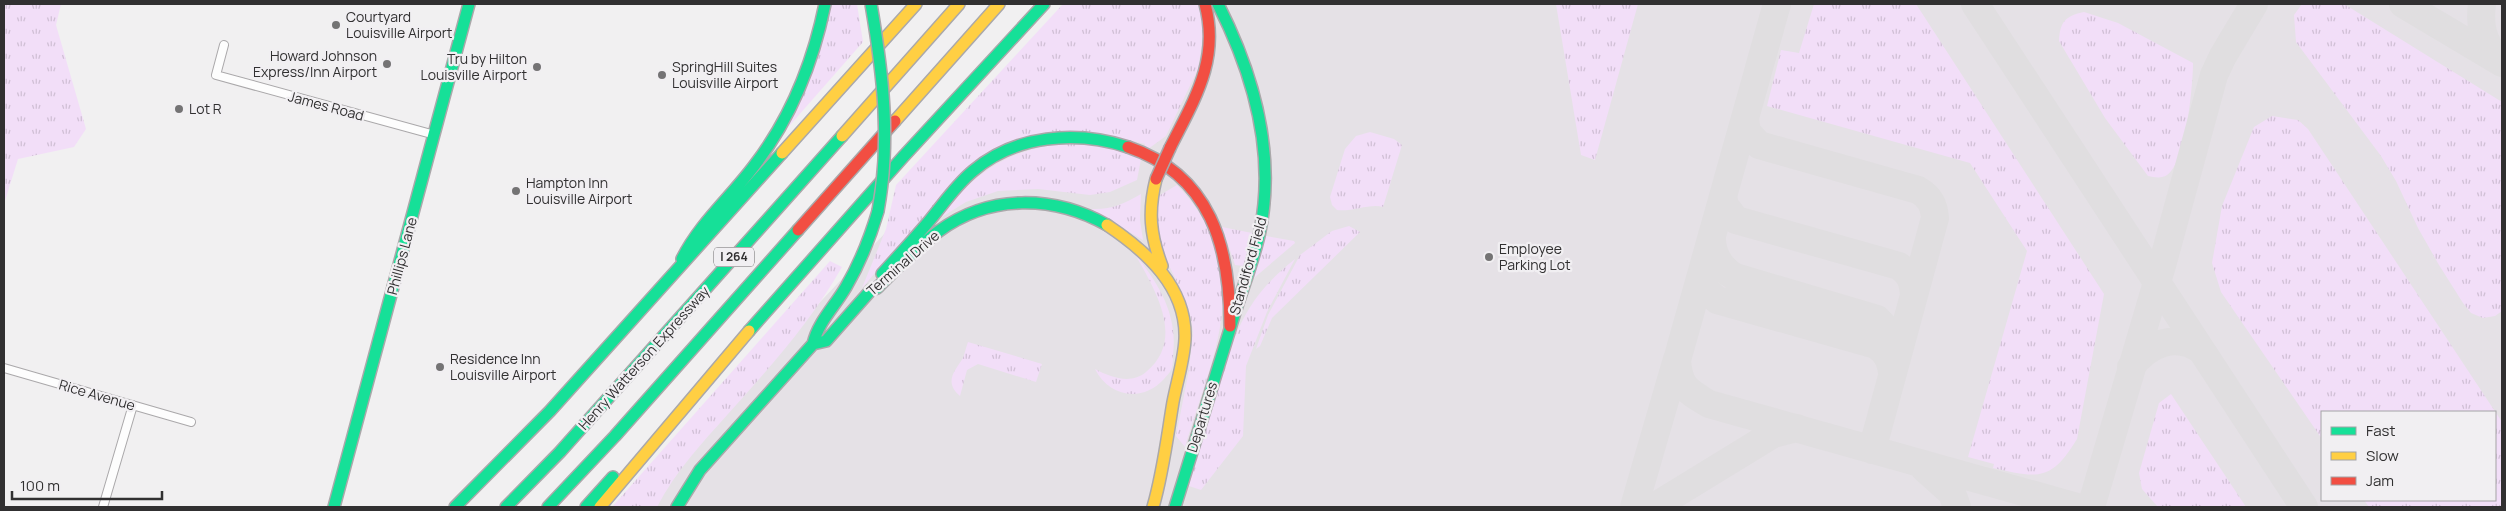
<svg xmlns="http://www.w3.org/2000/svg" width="2506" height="511" font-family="Manrope,sans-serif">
<defs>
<pattern id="grass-tufts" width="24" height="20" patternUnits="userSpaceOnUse" patternTransform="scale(1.25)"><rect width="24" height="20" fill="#f2def8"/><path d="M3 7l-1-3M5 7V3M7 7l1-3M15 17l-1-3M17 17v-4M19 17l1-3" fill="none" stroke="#d0bfd5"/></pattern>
</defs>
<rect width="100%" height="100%" fill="#f1f0f1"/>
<path fill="#e5e1e6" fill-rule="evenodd" d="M1085,4H2502V507H627L904,213ZM2322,412H2495V500H2322Z"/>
<path fill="url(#grass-tufts)" d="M4,4H61L56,25L86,129L74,147L18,159L4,204Z
M829,4H857L863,42L784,132Z
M1063,4H1199L1204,30L1198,69L1166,136L1148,149L1144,147L1145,144L1101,133L1068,131L1052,132L970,167L959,176L862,288L886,229L896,185Z
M1556,4H1638L1595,160L1581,155Z
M1814,4H1916L2104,294L2077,439C2051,482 2038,478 1993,468L1994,464L1968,457L2027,251L1970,163L1767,106L1781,50L1799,53Z
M2302,4H2344L2502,102V311L2495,316L2483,318L2471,313L2463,303L2439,265L2418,228L2396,181L2381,156L2296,42L2294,15Z
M2084,12L2118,23L2193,63C2193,85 2186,163 2167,175C2161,179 2154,177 2148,176L2105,118L2059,41C2060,22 2065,16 2084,12Z
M2272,116L2298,120L2308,129L2502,422V507H2369L2364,500H2495V412H2322V439L2221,292L2212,263L2222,206L2254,127Z
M1370,132L1394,139L1402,145L1383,207C1371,203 1352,212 1337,210L1332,205L1330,197L1345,149L1356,136Z
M1063,143C1090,142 1116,146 1141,159L1137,180L1110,192L1090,195L1038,189L998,191L966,202L932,223C975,176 997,153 1063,143Z
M1177,185C1258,270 1214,350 1185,447L1176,436L1189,370L1193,332L1190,314L1179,286L1156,239L1153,213L1160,195Z
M1141,194L1140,220L1143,240L1091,209C1111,210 1124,204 1141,194Z
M1349,226L1360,232L1272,318L1260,346L1256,349L1268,315L1300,255L1332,231Z
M1222,227L1252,233L1244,266L1235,265Z
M1266,236L1294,241L1295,243L1254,278Z
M1135,254C1159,284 1178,315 1173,355C1173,359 1173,366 1171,370C1170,373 1166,376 1164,379C1142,403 1109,397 1095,369C1110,377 1131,385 1146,372C1186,339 1155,290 1135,254Z
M1295,259L1267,312L1246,366L1243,436L1201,490L1189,486C1194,460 1204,434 1212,409C1233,343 1237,305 1295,259Z
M830,261L842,267C811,322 770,367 728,414C702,443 675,472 657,507H612Z
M968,342L1042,364L1036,382L978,364L967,370L960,396C944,382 954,372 963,358C965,353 966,347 968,342Z
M2171,394L2246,507H2158L2142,489L2139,473L2159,403Z"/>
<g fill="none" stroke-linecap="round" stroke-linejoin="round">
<path stroke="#e0dee0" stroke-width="28" d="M1777,4L1677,360C1679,387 1687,391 1709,404L2077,507
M1975,4L2304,507
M2403,4L2502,63
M2482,4C2479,26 2483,43 2499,60
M1745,119L1747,132L1759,145L1918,190C1930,197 1934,205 1935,218L1872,450
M1723,196L1725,206L1736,220L1899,266C1910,274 1913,281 1914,295
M1712,235C1711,254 1720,268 1735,277L1877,319L1889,332L1896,356
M1701,276L1706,290L1717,300L1876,345C1886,352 1890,359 1892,372
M2131,367C2148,344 2176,332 2201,350
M1924,468L1952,493L1957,507
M1634,507L1677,359
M1654,507L1773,434L1797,428
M2091,507L2163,262L2214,75L2223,56L2254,4"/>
<g stroke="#aaa8aa" stroke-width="10">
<path id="street" d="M224,45L216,75L435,135
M4,368L191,422
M103,507L133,405"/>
</g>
<g stroke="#aaa8aa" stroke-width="14">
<path id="fast" d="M682,259C700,223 730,198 754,166C791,118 813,63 825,4
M882,274C898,256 915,238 930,220C944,203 956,185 973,171C1015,135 1076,130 1128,147
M749,331L903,157L1044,4
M813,344L826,341L871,290L877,288C897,268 917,247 939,231C990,194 1053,195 1107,225
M334,507L469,4
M455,507L550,411L782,153
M506,507L560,452L842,136
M548,507L615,436L798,230
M586,507L613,477
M677,507L700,470L813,344C818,322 835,306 846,287C860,263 870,238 878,211
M1175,507C1193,448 1212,388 1230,329C1239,296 1253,265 1260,231C1276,152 1254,75 1218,4"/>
</g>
<g stroke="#aaa8aa" stroke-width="14">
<path id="slow" d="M895,121L999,4
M842,136L959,4
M782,153L916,4
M1156,179C1148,211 1150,235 1162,266
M1107,225C1146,251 1187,287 1185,339C1184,360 1177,381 1173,402C1167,438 1163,473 1153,507
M600,507L749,331"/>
</g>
<g stroke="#aaa8aa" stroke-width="14">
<path id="jam" d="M1128,147C1211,175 1230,247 1230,326
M1170,148C1194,100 1220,60 1205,4
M798,230L895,121"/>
</g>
<use href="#street" stroke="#fdfdfd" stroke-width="8"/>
<use href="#fast" stroke="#16e098" stroke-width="11"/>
<use href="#slow" stroke="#ffcf43" stroke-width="11"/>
<use href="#jam" stroke="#f24e42" stroke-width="11"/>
<g stroke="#aaa8aa" stroke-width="14" stroke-linecap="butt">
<path id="fast-bridge" d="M871,4C883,74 891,141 878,211"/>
</g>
<g stroke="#aaa8aa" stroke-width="14" stroke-linecap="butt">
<path id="jam-bridge" d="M1156,179L1170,148"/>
</g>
<use href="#fast-bridge" stroke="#16e098" stroke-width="11"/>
<use href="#jam-bridge" stroke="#f24e42" stroke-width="11"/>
</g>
<g fill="#747374" stroke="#f1eff2" stroke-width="2">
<circle cx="336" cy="25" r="5"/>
<circle cx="387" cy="64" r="5"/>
<circle cx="537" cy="67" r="5"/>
<circle cx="662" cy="75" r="5"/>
<circle cx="179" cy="109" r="5"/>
<circle cx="516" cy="191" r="5"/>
<circle cx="1489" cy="257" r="5"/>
<circle cx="440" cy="367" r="5"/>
</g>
<g text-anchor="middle" stroke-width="4.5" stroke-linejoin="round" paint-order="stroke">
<rect fill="#f1eff2" stroke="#6b696b" stroke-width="1" x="714" y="247.5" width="40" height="19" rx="4"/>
<g font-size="12" font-weight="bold" fill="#313031">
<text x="734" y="261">I 264</text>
</g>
<g font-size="14" fill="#313031" stroke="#f1eff2" text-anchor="start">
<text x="346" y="22">Courtyard<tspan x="346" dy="16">Louisville Airport</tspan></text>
<text x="377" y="61" text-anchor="end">Howard Johnson<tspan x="377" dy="16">Express/Inn Airport</tspan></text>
<text x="527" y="64" text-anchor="end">Tru by Hilton<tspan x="527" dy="16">Louisville Airport</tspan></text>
<text x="672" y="72">SpringHill Suites<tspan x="672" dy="16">Louisville Airport</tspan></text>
<text x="189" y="114">Lot R</text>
<text x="526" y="188">Hampton Inn<tspan x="526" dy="16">Louisville Airport</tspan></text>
<text x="1499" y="254">Employee<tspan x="1499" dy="16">Parking Lot</tspan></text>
<text x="450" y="364">Residence Inn<tspan x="450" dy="16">Louisville Airport</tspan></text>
</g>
<g font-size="14" fill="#313031" stroke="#f1eff2">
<text transform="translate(326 106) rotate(15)" y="5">James Road</text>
<text transform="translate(402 256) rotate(-75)" y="5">Phillips Lane</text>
<text transform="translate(903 263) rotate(-41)" y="5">Terminal Drive</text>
<text transform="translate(1248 266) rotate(-74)" y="5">Standiford Field</text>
<text transform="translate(644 358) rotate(-48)" y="5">Henry Watterson Expressway</text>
<text transform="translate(97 395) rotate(16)" y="5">Rice Avenue</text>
<text transform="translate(1202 417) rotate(-73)" y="5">Departures</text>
</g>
</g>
<rect width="2506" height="511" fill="none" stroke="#313031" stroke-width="10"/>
<rect x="2321" y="411" width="175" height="90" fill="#f1eff2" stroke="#a4a3a5"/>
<rect x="2331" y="427" width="25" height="8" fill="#16e098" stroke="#a4a3a5"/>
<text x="2366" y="436" font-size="15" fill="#313031">Fast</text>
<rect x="2331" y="452" width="25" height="8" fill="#ffcf43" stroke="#a4a3a5"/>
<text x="2366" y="461" font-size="15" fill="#313031">Slow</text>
<rect x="2331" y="477" width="25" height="8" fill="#f24e42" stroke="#a4a3a5"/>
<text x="2366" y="486" font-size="15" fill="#313031">Jam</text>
<path d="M12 491v8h150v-8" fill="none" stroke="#313031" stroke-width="2.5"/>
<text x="20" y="491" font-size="15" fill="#313031" stroke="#f1eff2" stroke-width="4" paint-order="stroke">100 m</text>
</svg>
